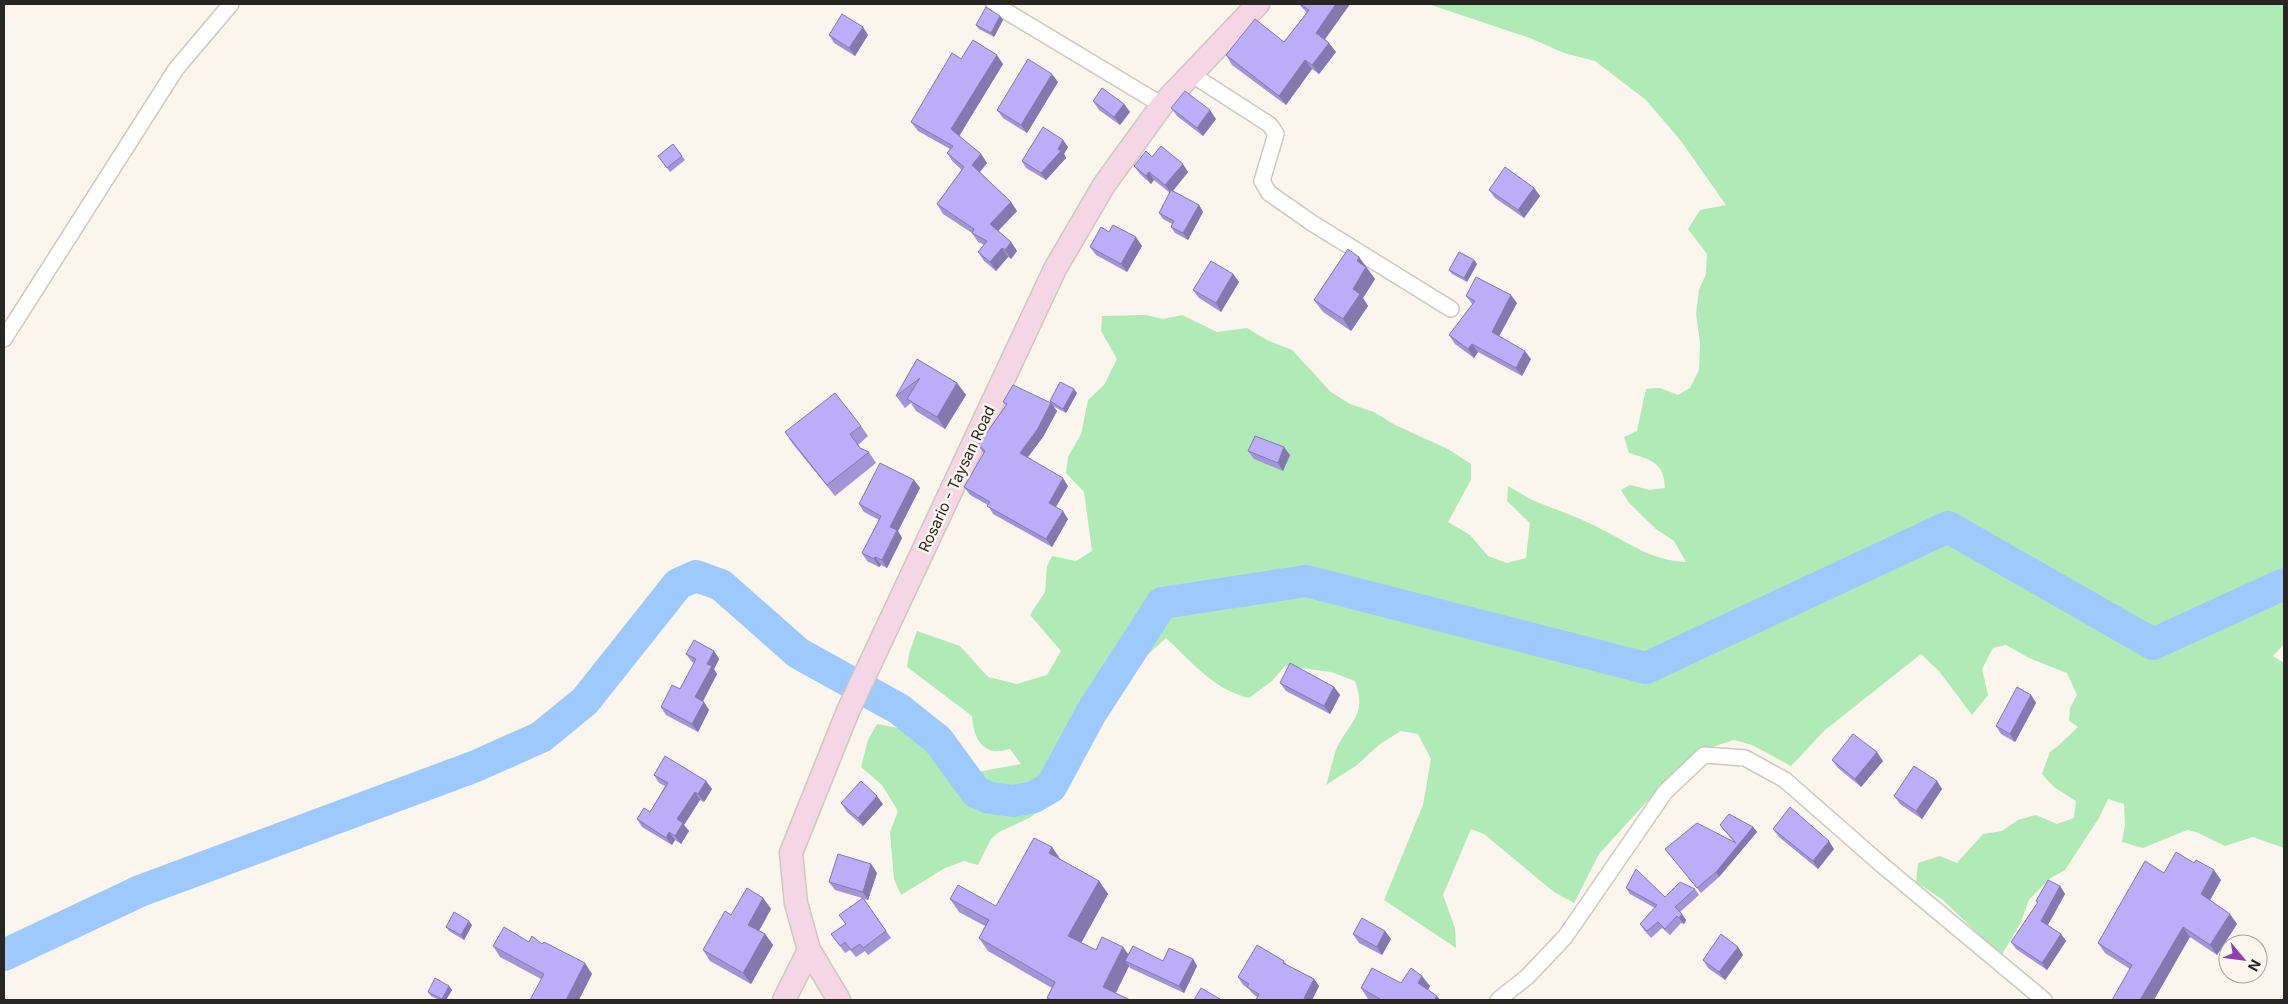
<svg xmlns="http://www.w3.org/2000/svg" width="2288" height="1004" font-family="Inter,sans-serif">
<rect width="100%" height="100%" fill="#faf5ed"/>
<path fill="#b0eab6" d="M1428,4H2284V644L2273,656L2284,663V848L2253,837L2225,846L2196,832L2187,830L2143,848L2122,842L2125,825L2124,804L2108,799L2099,818L2065,870L2049,879L2029,900L2020,924L2001,956L1943,900L1916,882L1918,863L1940,856L1957,863L1983,834L2002,831L2018,820L2036,815L2057,824L2074,818L2076,801L2054,787L2042,774L2050,752L2058,746L2078,727L2069,721L2070,708L2077,695L2067,673L2029,658L2006,645L1993,648L1982,669L1988,695L1972,715L1939,671L1921,654L1825,730L1791,766L1752,745L1734,740L1703,750L1671,775L1599,854L1574,903L1554,892L1484,834L1471,829L1443,895L1455,928L1456,948L1384,900L1423,805L1431,759L1418,734L1401,731L1380,744L1357,765L1326,785C1330,773 1332,761 1336,750C1349,721 1368,716 1355,681L1331,672L1285,666L1272,681L1249,698C1214,690 1191,661 1166,638L1126,675L1051,803L1029,818L999,832L991,839L978,865L964,861L945,868L901,895L894,879L890,832L898,811L882,785L861,767L868,740L877,724L903,729L921,737L940,758L959,768L977,772L1021,764L1010,749C1005,750 998,752 994,751C977,748 973,730 972,716L907,667L909,654L917,631L960,646L988,677L1017,684L1047,675L1061,651L1030,615L1045,592L1047,566L1052,556L1076,561L1092,551L1084,492L1066,473L1068,457L1081,434L1088,400L1104,385L1117,359L1101,331L1102,316L1146,315L1163,319L1182,315L1217,332L1247,328L1267,340L1292,350L1331,392L1350,404L1374,412L1395,425L1448,449L1471,464V480L1448,522L1470,535L1488,556L1507,563L1526,558L1530,523L1507,501L1508,486C1519,492 1530,500 1542,504C1563,512 1585,520 1605,531C1634,546 1652,560 1686,562L1674,541L1656,529L1629,503L1621,490L1630,485L1650,490L1665,488C1664,462 1651,460 1629,453L1624,437L1637,431L1646,389L1660,388L1678,395L1690,388L1699,370L1700,343L1696,314L1699,290L1706,274L1707,254L1688,229L1700,210L1726,205L1681,141L1646,100L1595,61L1564,53L1530,38Z"/>
<g fill="none" stroke-linecap="round" stroke-linejoin="round">
<path stroke="#9ec9fd" stroke-width="32" d="M4,955L140,891L476,766L541,737L585,701L678,584L696,576L721,585L798,653L899,709L938,740L976,792L990,798L1013,801L1034,797L1051,787L1091,713L1162,603L1306,581L1646,668L1948,527L2153,644L2284,584"/>
<g stroke="#cdc8c0" stroke-width="18">
<path id="street" d="M994,4L1162,105
M1191,74L1270,125L1276,134L1262,181L1269,193L1312,223L1451,309
M4,339L176,69L231,4
M1498,1000L1527,977L1565,937L1665,792L1704,755L1745,758L1785,780L1882,865L2044,1000"/>
</g>
<g stroke="#cdc8c0" stroke-width="25">
<path id="secondary" d="M784,1000L809,950
M839,1000L809,950L796,903L791,853L848,711L1055,269L1104,185L1162,105L1258,4"/>
</g>
<use href="#street" stroke="#fff" stroke-width="15"/>
<use href="#secondary" stroke="#f4d6e4" stroke-width="22"/>
</g>
<path fill="#a295d6" d="M1299,4H1350L1325,39L1336,52L1319,74L1312,69L1286,105L1232,65L1226,55L1284,42L1307,13Z
M1000,16L1003,20L994,37L979,29L976,25Z
M829,35H868L855,56L834,43Z
M1003,64L959,136L981,154L987,163L980,172L1011,202L1017,211L998,231L1011,242L1017,251L1011,259L1008,257L996,271L984,261L978,252L984,245L978,242L972,233L943,214L937,204L962,170L953,162L947,153L950,149L918,131L911,122Z
M1058,82L1027,133L1003,118L997,110Z
M1093,101L1124,104L1130,112L1120,125L1099,110Z
M1171,108L1216,119L1203,136L1177,116Z
M1063,140L1068,147L1064,154L1066,158L1046,180L1026,168L1022,161Z
M673,144L685,160L670,172L658,156Z
M1152,157L1188,172L1173,191L1199,205L1203,212L1188,240L1175,233L1171,227L1172,224L1163,219L1159,213L1170,193L1154,180L1151,184L1140,174L1134,166Z
M1534,188L1540,196L1524,218L1495,198L1489,190Z
M1109,232L1142,246L1127,272L1096,255L1090,247Z
M1359,257L1375,279L1363,298L1368,306L1351,331L1323,312L1314,300Z
M1474,260L1477,264L1467,282L1452,274L1449,270Z
M1233,274L1239,282L1221,312L1199,298L1193,290Z
M1466,296L1517,303L1499,336L1531,359L1522,376L1478,352L1474,358L1455,344L1449,335L1473,305Z
M917,359L957,383L966,395L945,429L916,411L911,403L905,408L896,396Z
M1077,393L1066,413L1053,406L1057,411L1043,437L1027,458L1068,486L1056,507L1068,519L1052,547L993,514L988,505L970,495L964,487L984,454L978,445L1006,405L1003,402L1051,403L1050,401Z
M861,426L868,436L858,445L860,448L869,452L876,463L835,496L792,443L785,432Z
M1248,451L1290,455L1283,471L1254,459Z
M914,480L920,488L898,531L902,538L887,568L881,565L879,567L867,561L862,553L879,520L864,512L859,504Z
M714,651L719,659L714,669L717,674L703,701L709,710L698,732L666,715L661,707L680,689L694,663L692,662L686,654Z
M1280,683L1334,687L1340,695L1330,714L1286,691Z
M2031,695L2036,703L2015,742L2001,734L1996,726Z
M1832,760L1883,761L1861,787L1838,768Z
M654,775L706,781L712,789L704,802L700,800L684,825L689,831L681,844L675,840L672,845L642,827L637,819L650,812L665,786L659,783Z
M1937,781L1942,789L1922,819L1900,804L1894,796Z
M841,803L883,804L863,826L847,812Z
M1720,825L1753,827L1757,832L1719,877L1701,893L1665,849L1734,842Z
M1773,829L1834,849L1818,869L1779,837Z
M1052,847L1060,860L1099,881L1108,894L1081,942L1096,950L1123,947L1129,955L1163,961L1193,959L1197,966L1184,993L1130,968L1129,966L1116,993L1130,1000H1049L1047,998L1052,988L988,951L979,938L985,926L959,912L950,899L996,906Z
M871,864L877,873L868,900L864,899L891,938L868,955L865,951L856,957L850,950L845,953L831,934L846,924L862,898L835,890L829,882Z
M2164,873L2221,880L2210,900L2237,924L2217,955L2190,937L2130,969L2105,953L2098,943Z
M2060,886L2065,894L2048,925L2061,934L2066,941L2047,970L2016,949L2011,942L2038,903L2036,901Z
M1626,888L1665,897L1695,889L1699,895L1680,912L1686,920L1684,924L1681,923L1670,935L1662,928L1651,938L1644,930L1640,924L1655,908L1630,894Z
M763,898L771,909L759,931L765,934L773,945L751,984L710,961L703,950L731,915Z
M472,925L464,940L449,931L446,927Z
M1385,931L1391,939L1382,955L1359,943L1353,934Z
M529,942L542,944L592,974L541,979L500,957L493,946Z
M1738,947L1743,955L1725,980L1708,968L1703,960Z
M1284,961L1287,965L1314,979L1319,986L1312,1000H1256L1257,997L1253,994L1248,988L1243,985L1238,977Z
M1401,983L1430,986L1428,990L1437,996L1440,1000H1371L1368,999L1361,988Z
M449,986L452,990L446,1000H439L431,996L428,992Z"/>
<path fill="#8479ae" d="M1336,4H1350L1323,42L1316,33Z
M1000,16L1003,20L994,37L991,33Z
M863,27L868,35L855,56L849,48Z
M1329,43L1336,52L1319,74L1312,65Z
M997,55L1003,64L958,138L951,129Z
M1305,60L1312,69L1286,105L1279,96Z
M1052,74L1058,82L1027,133L1021,125Z
M1124,104L1130,112L1120,125L1114,117Z
M1210,110L1216,119L1203,136L1197,128Z
M1063,140L1068,147L1064,154L1066,158L1046,180L1041,173Z
M981,154L987,163L978,174L972,165Z
M1183,164L1188,172L1171,193L1165,185Z
M1149,172L1154,180L1151,184L1146,176Z
M1534,188L1540,196L1524,218L1518,210Z
M1011,202L1017,211L996,233L990,224Z
M1199,205L1203,212L1188,240L1183,233Z
M1136,237L1142,246L1127,272L1121,264Z
M1011,242L1017,251L1011,259L1005,250Z
M1002,248L1008,257L996,271L990,262Z
M1359,257L1375,279L1363,298L1368,306L1351,331L1343,319L1353,289L1357,261Z
M1474,260L1477,264L1467,282L1464,278Z
M1233,274L1239,282L1221,312L1216,303Z
M1511,295L1517,303L1497,340L1492,332Z
M1472,344L1478,352L1474,358L1468,349Z
M1525,351L1531,359L1522,376L1516,368Z
M957,383L966,395L945,429L937,417Z
M1074,389L1077,393L1066,413L1063,409Z
M1051,403L1057,411L1043,437L1025,461L1020,453Z
M1284,447L1290,455L1283,471L1278,463Z
M1063,478L1068,486L1054,510L1049,503Z
M914,480L920,488L898,531L902,538L887,568L882,560L890,527Z
M1063,511L1068,519L1052,547L1046,539Z
M875,557L881,565L879,567L874,559Z
M714,651L719,659L714,669L717,674L701,705L695,697L707,664Z
M1334,687L1340,695L1330,714L1324,706Z
M2031,695L2036,703L2015,742L2010,734Z
M704,702L709,710L698,732L692,724Z
M1877,752L1883,761L1861,787L1855,779Z
M706,781L712,789L704,802L698,794Z
M1937,781L1942,789L1922,819L1916,811Z
M695,792L700,800L684,825L689,831L681,844L675,836L677,819Z
M877,796L883,804L863,826L858,818Z
M1753,827L1757,832L1719,877L1716,872Z
M669,832L675,840L672,845L666,838Z
M1829,841L1834,849L1818,869L1813,861Z
M1052,847L1061,860L1049,853Z
M871,864L877,873L868,900L863,892Z
M2214,870L2221,880L2208,904L2201,894Z
M1099,881L1108,894L1078,949L1068,936Z
M2060,886L2065,894L2046,928L2041,921Z
M763,898L771,909L756,936L748,925Z
M1682,914L1686,920L1684,924L1679,918Z
M2230,914L2237,924L2217,955L2210,945Z
M469,921L472,925L464,940L461,935Z
M2183,927L2190,937L2154,1000H2140Z
M1385,931L1391,939L1382,955L1377,947Z
M765,934L773,945L751,984L743,973Z
M2061,934L2066,941L2047,970L2042,963Z
M1123,947L1132,960L1125,961L1129,966L1112,1000L1103,987Z
M1738,947L1743,955L1725,980L1719,972Z
M1193,959L1197,966L1184,993L1179,986Z
M585,963L592,974L579,1000H566Z
M1422,976L1430,986L1425,994L1418,983Z
M1314,979L1319,986L1312,1000H1305L1304,998Z
M449,986L452,990L446,1000H443L442,999Z
M1437,996L1440,1000H1434Z"/>
<path fill="#bcadf9" stroke="#8479ae" d="M1300,4H1336L1316,33L1329,43L1312,65L1305,60L1279,96L1226,55L1255,19L1284,42L1309,10Z
M986,7L1000,16L991,33L976,25Z
M842,14L863,27L849,48L829,35Z
M973,40L997,55L951,129L981,154L972,165L1011,202L990,224L1011,242L1005,250L1002,248L990,262L978,252L987,241L972,233L974,229L937,204L964,167L947,153L953,146L911,122L952,53L961,59Z
M1028,59L1052,74L1021,125L997,110Z
M1102,88L1124,104L1114,117L1093,101Z
M1185,91L1210,110L1197,128L1171,108Z
M1043,127L1063,140L1058,149L1061,151L1041,173L1022,161Z
M673,144L682,156L667,168L658,156Z
M1161,146L1183,164L1165,185L1149,172L1146,176L1134,166L1146,151L1152,157Z
M1505,167L1534,188L1518,210L1489,190Z
M1171,190L1199,205L1183,233L1171,227L1174,221L1159,213Z
M1113,225L1136,237L1121,264L1090,247L1101,227L1109,232Z
M1348,249L1359,257L1357,261L1366,267L1353,289L1360,294L1343,319L1314,300Z
M1459,252L1474,260L1464,278L1449,270Z
M1211,261L1233,274L1216,303L1193,290Z
M1476,277L1511,295L1492,332L1525,351L1516,368L1472,344L1468,349L1449,335L1475,301L1466,296Z
M917,359L957,383L937,417L907,399L920,378L896,396Z
M1060,382L1074,389L1063,409L1050,401Z
M1013,385L1051,403L1037,430L1020,453L1063,478L1049,503L1063,511L1046,539L987,506L990,502L964,487L985,451L978,445L1007,404L1003,402Z
M835,393L861,426L850,434L860,448L869,452L827,485L785,432Z
M1255,436L1284,447L1278,463L1248,451Z
M880,463L914,480L890,527L897,530L882,560L875,557L874,559L862,553L881,516L859,504Z
M694,640L714,651L707,664L712,666L695,697L704,702L692,724L661,707L672,685L680,689L696,659L686,654Z
M1290,663L1334,687L1324,706L1280,683Z
M2017,687L2031,695L2010,734L1996,726Z
M1853,734L1877,752L1855,779L1832,760Z
M665,756L706,781L698,794L695,792L677,819L683,823L675,836L669,832L666,838L637,819L644,808L650,812L668,783L654,775Z
M1914,766L1937,781L1916,811L1894,796Z
M861,781L877,796L858,818L841,803Z
M1790,807L1829,841L1813,861L1773,829Z
M1729,814L1753,827L1716,872L1697,888L1665,849L1697,823L1736,843L1720,825Z
M1034,838L1052,847L1049,853L1099,881L1068,936L1096,950L1102,937L1123,947L1103,987L1130,1000H1051L1047,998L1055,982L979,938L989,920L950,899L958,885L996,906Z
M2176,852L2194,863L2196,860L2214,870L2201,894L2230,914L2210,945L2183,927L2140,1000H2112L2132,965L2098,943L2145,861L2164,873Z
M838,854L871,864L863,892L829,882Z
M1636,869L1665,897L1680,882L1695,889L1675,907L1682,914L1679,918L1677,916L1665,929L1658,922L1647,931L1640,924L1657,905L1626,888Z
M2048,880L2060,886L2041,921L2061,934L2042,963L2011,942L2038,902L2036,901Z
M747,888L763,898L748,925L765,934L743,973L703,950L725,911L731,915Z
M863,898L886,931L863,948L860,944L851,950L845,942L840,946L831,934L846,924L839,915Z
M454,912L469,921L461,935L446,927Z
M1362,918L1385,931L1377,947L1353,934Z
M504,927L529,942L532,936L542,944L544,942L585,963L566,1000H530L544,974L493,946Z
M1721,934L1738,947L1719,972L1703,960Z
M1257,945L1284,961L1283,963L1314,979L1304,998L1307,1000H1256L1259,994L1247,987L1249,984L1238,977Z
M1133,946L1163,961L1169,948L1193,959L1179,986L1125,961Z
M1372,968L1401,983L1411,968L1422,976L1418,983L1437,996L1434,1000H1379L1380,999L1361,988Z
M435,978L449,986L442,999L428,992Z
M1201,988L1220,999L1219,1000H1194Z"/>
<g text-anchor="middle" stroke-width="5" stroke-linejoin="round" paint-order="stroke">
<g font-size="15" fill="#282623" stroke="#faf5ed">
<text transform="translate(957 479) rotate(-65)" y="5">Rosario - Taysan Road</text>
</g>
</g>
<rect width="2288" height="1004" fill="none" stroke="#282623" stroke-width="10"/>
<g transform="translate(2243 959) rotate(119)"><circle r="24" fill="#faf5ed" stroke="#a6a29c"/>
<path d="M0-4L9 19L0 12L-9 19Z" fill="#933eac"/>
<text y="-8" font-size="14" font-weight="bold" text-anchor="middle" fill="#282623">N</text>
</g>
</svg>
